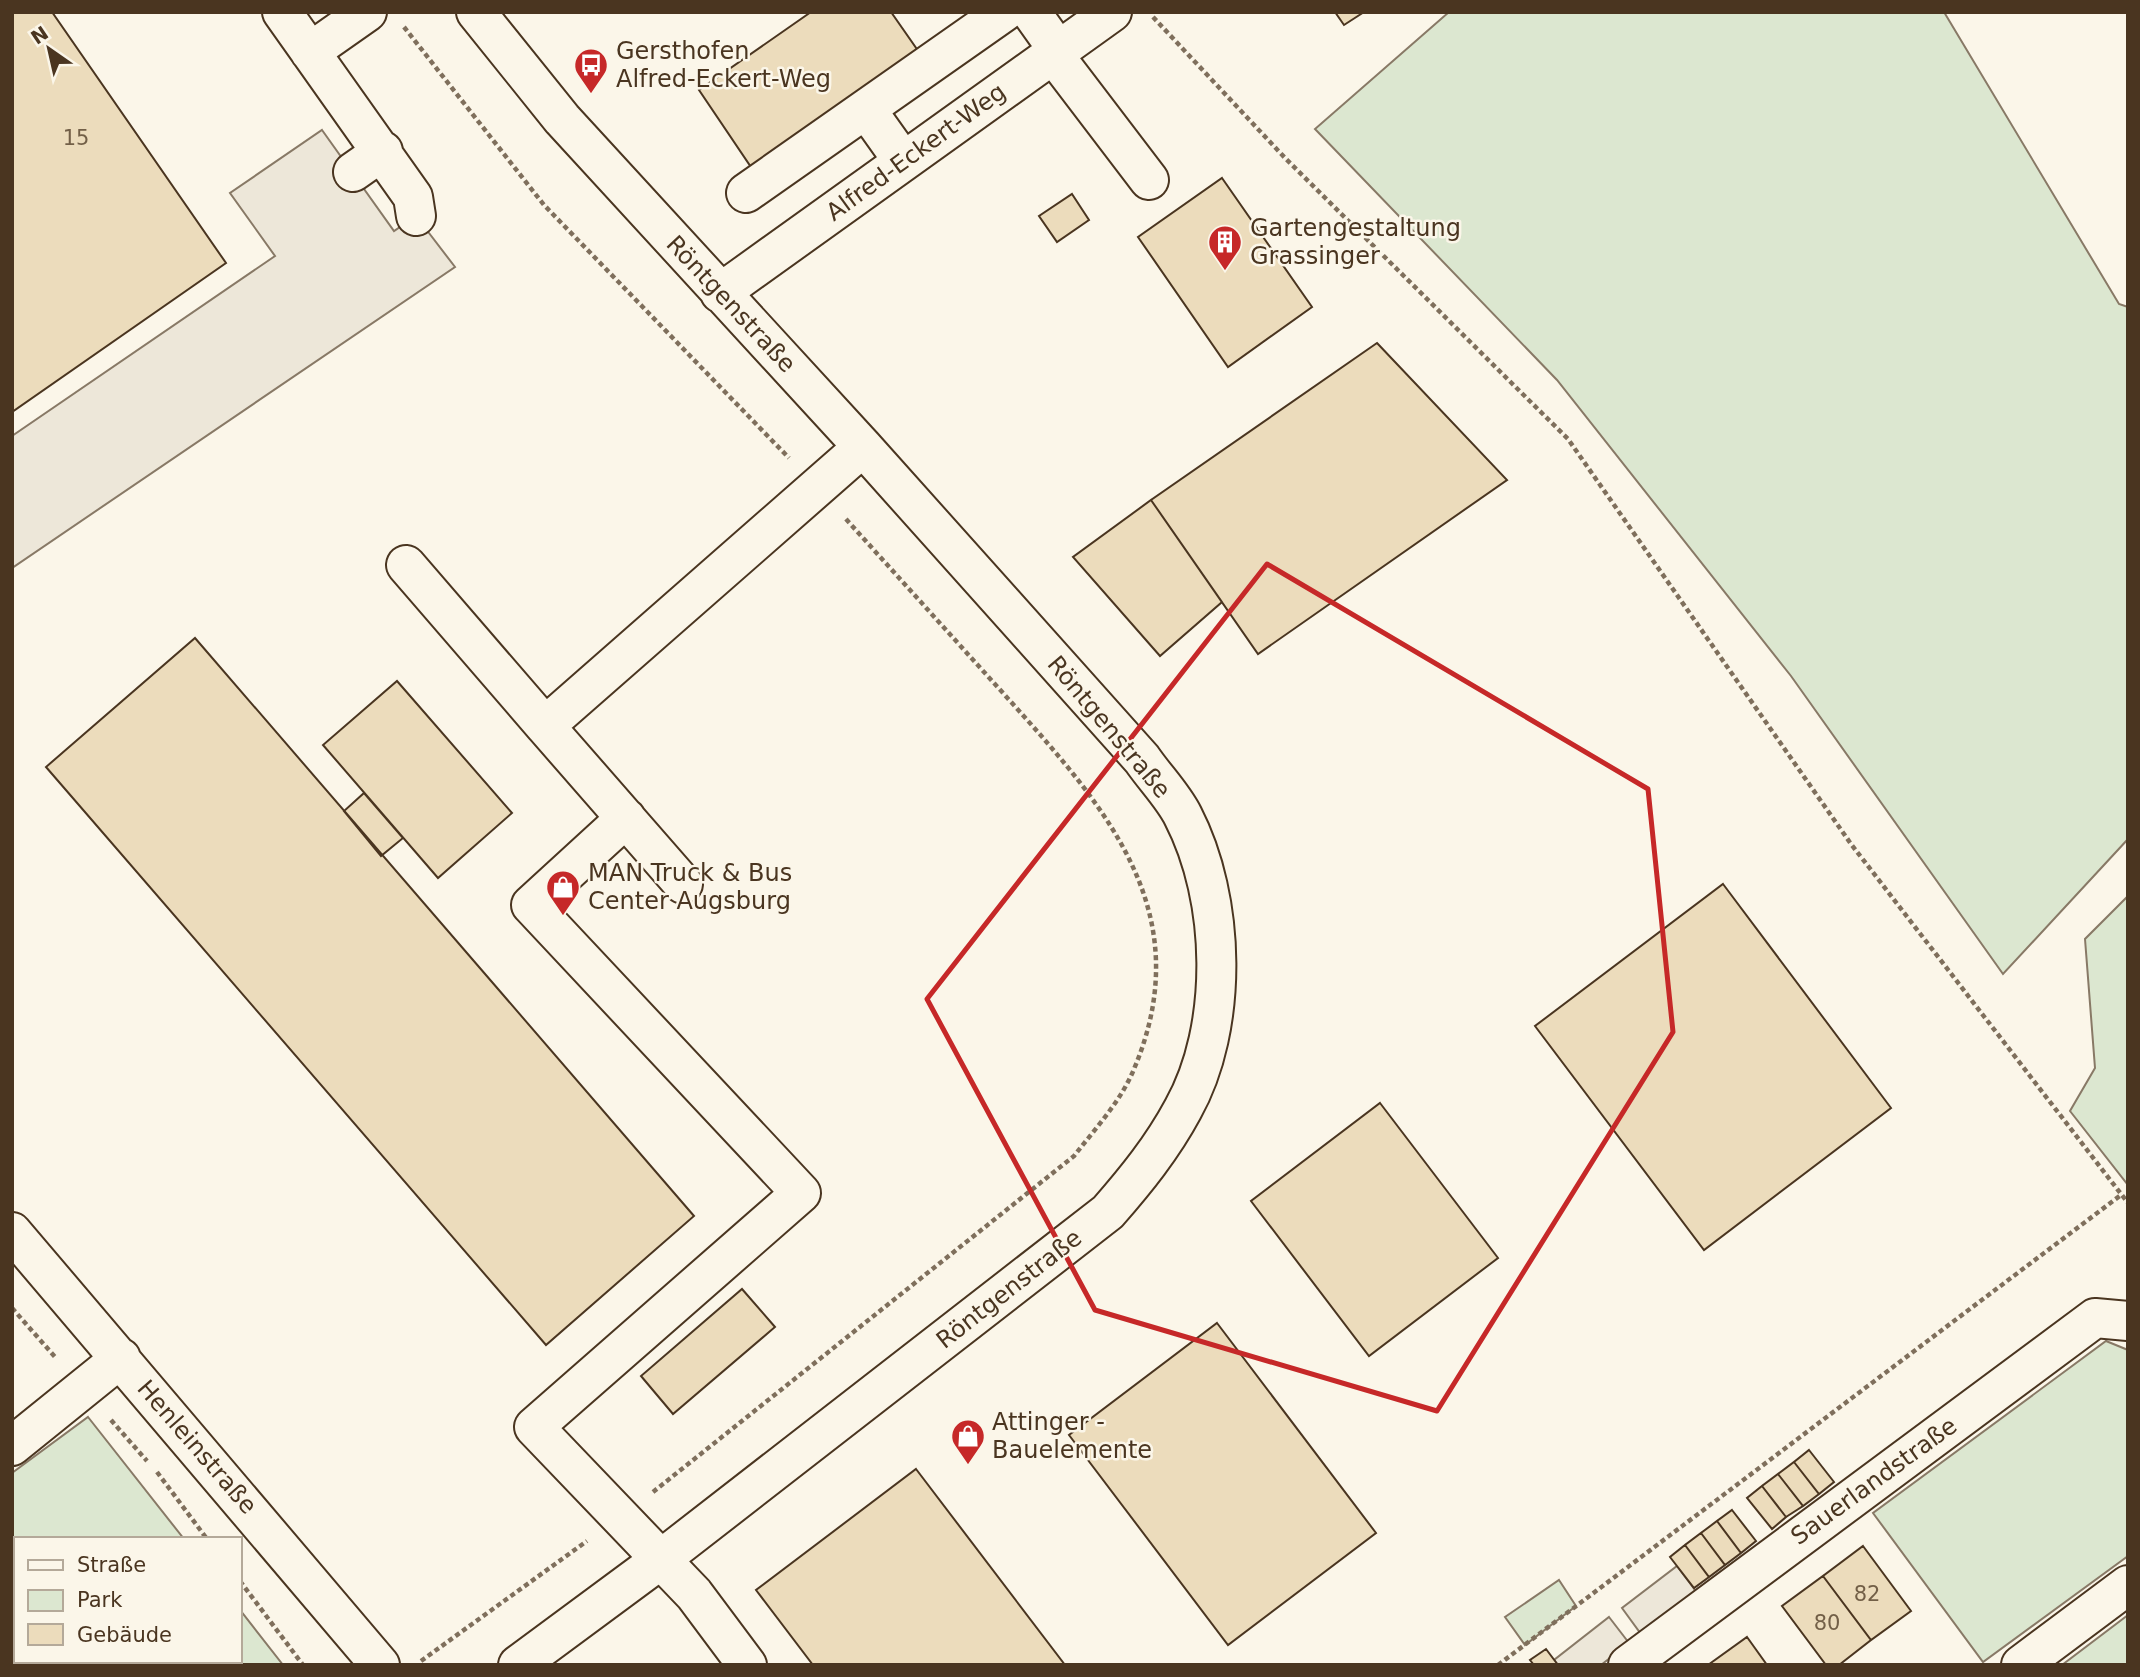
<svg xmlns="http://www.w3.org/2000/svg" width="2140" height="1677" font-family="'DejaVu Sans',sans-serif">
<rect width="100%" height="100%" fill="#fbf6e9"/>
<path fill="#dce7d0" stroke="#887966" stroke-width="2" d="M1449,12H1944L2119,304L2128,307V839L2003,974L1791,676L1557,380L1315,129Z
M2128,896V1185L2070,1111L2095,1068L2085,939Z
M2106,1341L2128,1350V1556L1983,1662L1873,1513Z
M88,1417L184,1539H16V1661H240V1610L283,1665H12V1473Z
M1559,1580L1576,1606L1525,1645L1505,1617Z
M2128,1615V1665H2062Z"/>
<path fill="#ede7d9" stroke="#887966" stroke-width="2" d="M322,130L394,231L416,216L455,267L12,568V436L275,256L230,193Z
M1677,1566L1698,1594L1641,1634L1622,1608Z
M1609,1617L1629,1643L1601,1665H1558L1554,1660Z"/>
<path fill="#ecdcbc" stroke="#4a3520" stroke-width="2" d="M12,12H52L226,263L12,412Z
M811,12H891L921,55L753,170L699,90Z
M1335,12H1364L1344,25Z
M1222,178L1312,307L1228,367L1138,237Z
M1072,194L1089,220L1057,242L1039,216Z
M1377,343L1507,480L1258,654L1151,500Z
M1151,500L1222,602L1160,656L1073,557Z
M195,638L694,1216L546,1345L46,767Z
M397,681L512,813L438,878L323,745Z
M364,793L403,838L381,856L344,811Z
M1723,884L1891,1108L1704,1250L1535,1026Z
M1380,1103L1498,1258L1369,1356L1251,1201Z
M742,1289L775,1327L673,1414L641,1376Z
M1217,1323L1376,1533L1228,1645L1069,1435Z
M1809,1450L1834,1482L1819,1494L1794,1462Z
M1794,1462L1819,1494L1803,1506L1778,1474Z
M916,1469L1065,1665H813L756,1590Z
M1778,1474L1803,1506L1786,1517L1762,1486Z
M1762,1486L1786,1517L1772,1529L1747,1498Z
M1732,1510L1756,1541L1741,1553L1717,1521Z
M1717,1521L1741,1553L1725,1565L1701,1533Z
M1701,1533L1725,1565L1709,1577L1685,1545Z
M1685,1545L1709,1577L1694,1588L1670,1557Z
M1863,1546L1911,1611L1871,1640L1823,1576Z
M1823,1576L1871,1640L1839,1665H1826L1782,1606Z
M1747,1637L1767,1665H1708Z
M1546,1649L1558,1665H1534L1530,1660Z"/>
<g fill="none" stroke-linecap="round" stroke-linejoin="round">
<g stroke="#4a3520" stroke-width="42">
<path id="minor" d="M282,12L413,197L416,216
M476,12L562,119L863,447L1142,759C1155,778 1173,796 1183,816C1226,899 1229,1027 1183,1109C1162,1148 1136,1180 1108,1212L660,1560L518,1665
M1031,12L1058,50
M310,52L367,12
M1053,54L1149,180
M866,109L903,161
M353,172L383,151
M746,193L1004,12
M720,293L1112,12
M406,565L545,726L863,447
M545,726L683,884
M626,818L531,905L801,1193L534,1427L694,1594L747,1665
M12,1232L380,1665
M12,1446L121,1358
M1628,1665L2095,1318L2128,1321
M2021,1665L2128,1585"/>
</g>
<path stroke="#7f6f5c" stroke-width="4.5" stroke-dasharray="5 3.5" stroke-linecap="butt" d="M1153,17L1286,159L1568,439L1851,844L2128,1203
M404,27L544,205L789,458
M12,1308L56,1358
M111,1420L147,1461
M157,1472L207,1539
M653,1492L1074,1156C1095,1129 1121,1101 1134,1069C1199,915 1109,811 1012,703C956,641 901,580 845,518
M240,1581L303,1665
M421,1661L587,1541
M1498,1665L2121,1195"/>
<use href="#minor" stroke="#fbf6e9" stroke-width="38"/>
</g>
<path fill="none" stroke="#c62828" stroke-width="5" stroke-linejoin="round" d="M1267,564L1648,789L1673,1032L1437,1411L1095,1310L927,999Z"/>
<defs>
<g id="bus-pin" transform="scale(1.75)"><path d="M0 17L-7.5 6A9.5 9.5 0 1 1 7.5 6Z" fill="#c62828" stroke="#fbf6e9"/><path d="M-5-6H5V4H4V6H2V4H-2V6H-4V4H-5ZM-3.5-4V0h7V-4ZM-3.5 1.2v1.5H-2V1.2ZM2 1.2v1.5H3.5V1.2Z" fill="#fff"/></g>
<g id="building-pin" transform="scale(1.75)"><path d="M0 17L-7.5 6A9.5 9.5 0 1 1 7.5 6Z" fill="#c62828" stroke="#fbf6e9"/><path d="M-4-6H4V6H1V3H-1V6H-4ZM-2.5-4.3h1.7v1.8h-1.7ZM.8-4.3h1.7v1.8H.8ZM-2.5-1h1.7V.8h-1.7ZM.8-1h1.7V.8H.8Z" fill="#fff"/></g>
<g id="shop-pin" transform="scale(1.75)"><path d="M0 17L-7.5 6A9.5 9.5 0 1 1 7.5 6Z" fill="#c62828" stroke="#fbf6e9"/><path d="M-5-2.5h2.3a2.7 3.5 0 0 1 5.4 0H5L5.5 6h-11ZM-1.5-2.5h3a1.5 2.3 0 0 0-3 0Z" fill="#fff"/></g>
</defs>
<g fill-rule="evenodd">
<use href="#bus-pin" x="591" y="65"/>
<use href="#building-pin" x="1225" y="242"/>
<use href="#shop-pin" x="563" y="887"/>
<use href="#shop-pin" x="968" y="1436"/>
</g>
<g text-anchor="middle" stroke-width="5" stroke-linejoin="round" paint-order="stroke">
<g font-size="21" fill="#725f47">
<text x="76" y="145">15</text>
<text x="1867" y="1601">82</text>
<text x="1827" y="1630">80</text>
</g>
<g font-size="24" fill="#4a3520" stroke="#fbf6e9" text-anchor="start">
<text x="616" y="59">Gersthofen<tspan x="616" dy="28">Alfred-Eckert-Weg</tspan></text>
<text x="1250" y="236">Gartengestaltung<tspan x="1250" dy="28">Grassinger</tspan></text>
<text x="588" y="881">MAN Truck &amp; Bus<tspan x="588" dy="28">Center Augsburg</tspan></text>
<text x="992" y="1430">Attinger -<tspan x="992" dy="28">Bauelemente</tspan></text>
</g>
<g font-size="24" fill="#4a3520" stroke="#fbf6e9">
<text transform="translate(916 152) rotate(-36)" y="8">Alfred-Eckert-Weg</text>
<text transform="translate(731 304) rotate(47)" y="8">Röntgenstraße</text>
<text transform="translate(1109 727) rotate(50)" y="8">Röntgenstraße</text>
<text transform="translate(1009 1289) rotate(-38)" y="8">Röntgenstraße</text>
<text transform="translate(197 1447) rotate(49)" y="8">Henleinstraße</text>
<text transform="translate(1874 1481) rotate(-36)" y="8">Sauerlandstraße</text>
</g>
</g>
<rect width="2140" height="1677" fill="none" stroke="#4a3520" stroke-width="28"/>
<rect x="14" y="1537" width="228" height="126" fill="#fbf6e9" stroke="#b4a999" stroke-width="2"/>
<rect x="28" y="1560" width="35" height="10" fill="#fbf6e9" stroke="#b4a999" stroke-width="2"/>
<text x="77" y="1572" font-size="21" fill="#4a3520">Straße</text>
<rect x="28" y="1590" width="35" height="21" fill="#dce7d0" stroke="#b4a999" stroke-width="2"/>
<text x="77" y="1607" font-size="21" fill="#4a3520">Park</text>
<rect x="28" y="1624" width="35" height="21" fill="#ecdcbc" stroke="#b4a999" stroke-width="2"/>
<text x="77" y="1642" font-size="21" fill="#4a3520">Gebäude</text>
<g transform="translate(49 49) rotate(326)" stroke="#fbf6e9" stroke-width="5" paint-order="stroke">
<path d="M0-5L12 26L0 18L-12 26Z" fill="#4a3520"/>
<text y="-10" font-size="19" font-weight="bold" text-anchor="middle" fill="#4a3520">N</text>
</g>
</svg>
